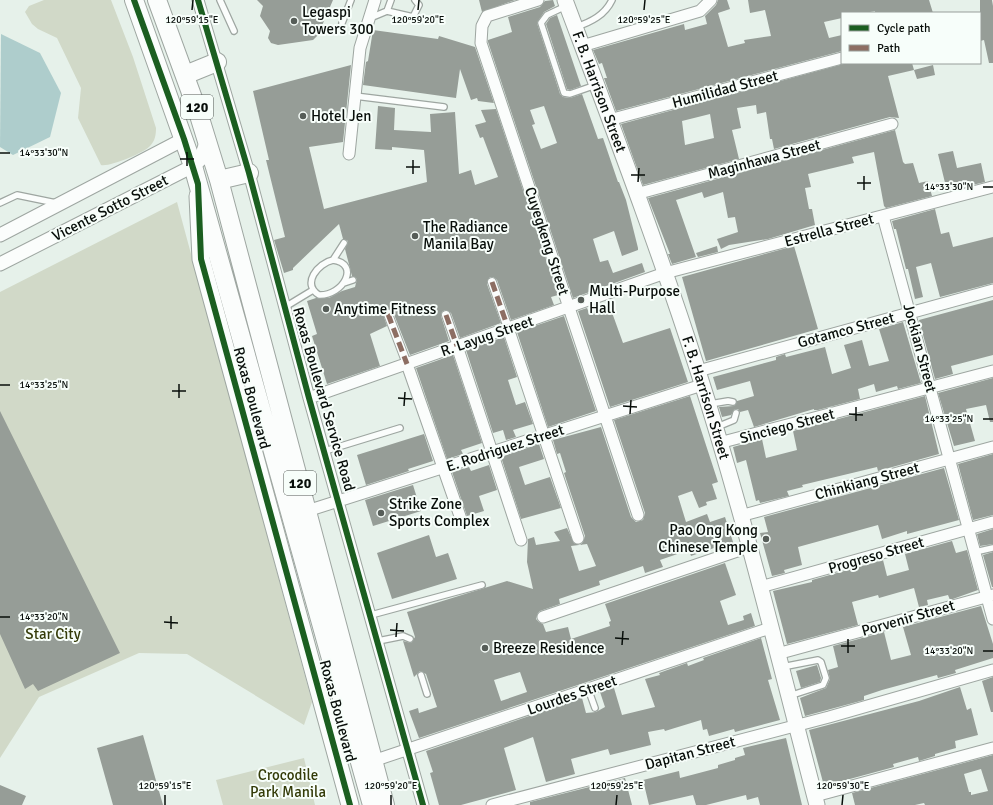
<svg xmlns="http://www.w3.org/2000/svg" width="993" height="805" font-family="Signika,sans-serif">
<rect width="100%" height="100%" fill="#e6f1ea"/>
<path fill="#d1d9c8" d="M44,0H111L133,57L156,128C156,135 155,141 150,146C144,153 110,167 101,165L78,118L81,88L57,38L38,29L32,24L25,12L29,6Z
M177,202L312,702L304,725L187,654L139,653L39,697L0,758V292Z
M304,758L315,805H223L216,780Z"/>
<path fill="#aecdcc" d="M1,34L40,53L61,93L50,137L13,155L0,147Z"/>
<path fill="#969d97" fill-rule="evenodd" d="M257,0H333L318,35L313,40L278,45L271,43L268,38L270,31L260,16L263,6Z
M479,0H515L482,12Z
M553,0L555,6L544,12L537,23L560,94L563,97L570,98L582,94L598,139L603,138L618,182H619L626,200L638,248V250L622,256L614,231L593,239L600,262L608,260L613,273L642,263L645,272L573,298L488,42V40L512,32L508,17L540,7L545,1ZM544,106L557,143L541,149L532,125L535,124L530,110Z
M718,0H727L730,9L718,13L728,47L745,43L744,40L771,36L765,10L750,13L748,0H929L933,13H875V11L865,13H842V18L824,22L829,38L842,35V51L616,111L604,78H607L602,63L599,64L593,50L684,24L685,30L707,24L705,16L716,5Z
M980,0H992L993,6V63H989L984,40L980,41Z
M557,15L581,86L570,90L567,89L546,24L550,18Z
M373,30L438,39L439,36L475,47L494,103L478,101L477,98L471,100L460,69L456,98L363,85L366,62L368,61Z
M847,63H912L914,70L888,76L899,118L890,117L774,149L772,139H770L766,112L757,114L756,105L737,108L741,128L732,130L739,159L643,185L621,124ZM710,114L714,138L685,145L682,121Z
M351,65L343,142L309,147L324,209L427,182L424,150L392,147V150L375,149L378,106L395,108L394,130L431,132L430,114L455,112L459,174L471,170L475,185L498,177L483,137L480,138L475,125L486,122L481,110L496,109L558,295L551,297L554,305L511,320L497,280L493,277H490L487,284L501,323L460,338L451,313L445,310L442,312L441,316L449,341L410,355L393,312L389,309H386L383,314L387,326L370,334L380,366L327,384L312,336L317,334L307,301L316,298H329L342,291L355,287L357,279L352,276L345,249L348,241L343,239L339,224L293,268V270L284,273L274,240L285,237L266,160H269L253,91Z
M933,65L935,75L917,79L914,70Z
M895,130L903,162L905,164L913,163L919,183L928,181L932,196L886,208L884,206L874,152L852,157L854,163L808,174L811,187L805,188L809,209H812L815,225L768,239L729,245L721,249L717,239L738,232L735,217L728,218L723,192L704,198L702,192L676,200L696,257L672,264L668,254H670L648,198Z
M953,151L957,168L981,163L985,182L947,191L938,154Z
M935,209L941,234L949,232L953,247L993,237V283L940,297L931,263L916,267L923,297L915,299L908,269H906L896,229H894L892,221Z
M717,246L718,252L698,257L696,253Z
M794,246L818,329L706,361L682,277Z
M993,300V355L951,366L953,374L935,379L919,320Z
M610,307L623,343L670,328L688,382L610,407L578,311L587,308L589,313Z
M564,316L596,411L548,427L517,332Z
M903,322L921,383L898,389L897,386L876,392L874,384L858,389L860,399L818,410H814V409L754,427L748,410L740,412L738,409H735L731,415L722,417L719,407L734,406L737,401L754,396L750,381L717,390L713,377L776,360V357L785,354L786,357L794,355L825,347L832,374L851,368L844,345L862,340L869,366L889,361L879,329Z
M504,337L517,377L508,380L516,405L525,402L533,424L513,430L516,437L506,440L503,430L493,433L466,350Z
M453,355L482,443L461,450L463,454L447,459L416,368Z
M993,378V422H990L986,405L966,409L975,441L954,446L938,393Z
M690,396L718,482L712,484L717,499L706,502L707,505L699,508L692,491L678,496L686,522L707,514L710,522L725,517L734,545L715,551L714,548L691,556L689,550L660,560L663,567L645,573L643,566L599,581L600,585L559,599L560,604L540,611L538,613L536,619L539,622L543,624L546,632L568,627L571,639L610,626L609,622L611,621L605,604L725,563L736,595L720,601L728,625L744,620L743,616L751,613L755,626L419,738L409,711L418,708L419,713L437,707L426,674L420,671L414,677L403,641L411,643L415,637L407,612L507,581L533,589L527,562L528,539L534,537L536,545L560,541L554,532L567,528L574,543L580,545L583,542L585,536L564,473L566,472L560,453L557,454L553,440L601,427L631,517L636,522L643,520L645,513L614,420ZM587,544L596,566L579,571L571,546ZM520,672L527,692L501,701L494,680Z
M925,396L939,454L878,471L877,467L802,485L803,487L787,491L789,496L760,503L759,500L756,501L746,460L737,463L733,447L762,439L766,458L797,450L793,431Z
M0,411L120,653L38,691L33,684L25,689L0,634Z
M424,434L433,461L408,469L409,471L366,485L357,455Z
M539,444L544,459L519,467L525,485L550,477L561,508L521,519L501,457Z
M993,454V515L973,520L958,464Z
M489,465L497,490L479,496L484,511L467,516L452,472L469,467L471,471Z
M944,468L959,520L907,534V531L882,539L878,525L798,547L802,565L784,570L785,573L772,576L760,533L768,532L764,517Z
M413,485L421,511L373,526L365,500Z
M993,529V544L980,546L977,534Z
M429,535L436,557L448,553L457,579L392,599L377,553Z
M952,541L956,553L967,550L978,590L950,600L948,595L927,600L928,605L919,607L914,588L879,598L878,595L852,602L858,625L787,644L773,591L812,582V580L883,560L887,576L909,570L905,554Z
M993,552V587H992L983,555Z
M981,606L993,644V658L955,670L956,673L938,678L937,675L882,690L864,696V700L805,716L800,698L826,688L830,679L828,670L838,667L833,646L884,632L891,660L911,655L903,627Z
M761,638L772,679L768,680L780,720L735,732L734,729L709,736L707,729L703,730L701,720L665,731L664,729L648,732L651,745L610,755L608,749L571,759L575,774L546,782L533,737L504,748L516,790L461,805H439L430,773L433,772L426,751L582,698L586,713L596,712L605,707L600,692L614,688L622,715L655,707L645,679L660,675L659,673L687,663L688,666L704,660L703,658Z
M817,665L821,678L820,682L801,688L796,671Z
M993,677V712H991L982,681Z
M960,687L967,710L971,708L978,735L955,741L956,748L935,754V756L919,761L918,757L893,764L894,767L824,786L809,730L919,701Z
M143,735L163,805H113L97,748Z
M786,738L802,805H760L758,797L747,800L746,795L706,805H696L693,795L649,805L643,780L679,771L680,778L718,768V765L735,760V758L745,755L743,748Z
M993,755V805H925L924,803L915,805H855L852,793ZM981,769L988,791L971,795V792H969L964,774Z
M625,778L632,805H530V802Z
M0,785L26,796L22,805H0Z"/>
<g fill="none" stroke-linecap="round" stroke-linejoin="round">
<g stroke="#9ea6a1" stroke-width="8">
<path id="service" d="M220,0L234,31
M566,6L547,15L541,23L564,93L570,94L596,85
M387,11L391,0
M370,15L375,16L387,11L413,17L419,5L415,0
M342,23L351,0
M576,27C591,22 605,15 612,0
M355,96L444,107
M0,203L17,195L56,203
M333,260C361,264 343,296 319,295C301,284 318,263 333,260Z
M333,260L344,243
M344,283L353,280
M285,307L313,290
M710,404L728,401L733,402
M717,427L734,420L736,413
M325,451L400,428
M975,552L993,548
M371,615L482,585
M378,641L403,636L410,639
M782,667L818,660L821,662L826,678L823,685L789,696
M421,675L427,694
M591,688L590,694L595,708"/>
</g>
<g stroke="#9ea6a1" stroke-width="10">
<path id="pedestrian" d="M492,282L508,328
M388,314L407,364
M446,315L457,346"/>
</g>
<g stroke="#9ea6a1" stroke-width="13">
<path id="minor" d="M198,0L249,173L309,398L423,805
M538,0L487,16L482,26L481,43L638,515
M582,46L700,11L711,0
M609,120L842,58
M349,154L360,48L375,0
M636,194L892,124
M883,216L993,619
M508,328L578,538
M457,346L521,540
M407,364L461,519
M698,371L993,290
M309,398L665,273L992,187
M719,443L993,371
M307,511L702,385
M740,516L993,447
M760,587L993,522
M543,617L749,547
M777,654L993,595
M373,761L770,628
M815,796L993,748
M492,805L829,717L993,670"/>
</g>
<g stroke="#9ea6a1" stroke-width="15">
<path id="tertiary" d="M0,235L184,139
M0,264L193,166L200,160L207,140"/>
</g>
<g stroke="#9ea6a1" stroke-width="17">
<g id="secondary">
<path id="s1" d="M565,0C611,123 658,246 698,371C744,514 779,660 817,805"/>
</g>
</g>
<g stroke="#9ea6a1" stroke-width="19">
<path id="primary" d="M198,196L201,259L350,805"/>
</g>
<g stroke="#9ea6a1" stroke-width="20">
<path id="trunk" d="M134,0L193,166L372,805
M157,0L198,112L219,180L385,805
M185,75L217,62
M219,180L249,173"/>
</g>
<use href="#service" stroke="#fbfdfc" stroke-width="5.5"/>
<use href="#pedestrian" stroke="#fbfdfc" stroke-width="8"/>
<use href="#minor" stroke="#fbfdfc" stroke-width="11"/>
<use href="#tertiary" stroke="#fbfdfc" stroke-width="13"/>
<use href="#secondary" stroke="#fbfdfc" stroke-width="15"/>
<use href="#primary" stroke="#fbfdfc" stroke-width="17"/>
<use href="#trunk" stroke="#fbfdfc" stroke-width="18"/>
<path stroke="#8d6e63" stroke-width="5" stroke-dasharray="10 5" stroke-linecap="butt" d="M492,282L508,328
M388,314L407,364
M446,315L457,346"/>
<g stroke="#f7fefa" stroke-width="8">
<path id="cycleway" d="M134,0L184,139L198,184L201,259L350,805
M198,0L249,173L309,398L423,805"/>
</g>
<use href="#cycleway" stroke="#1b5e20" stroke-width="6"/>
</g>
<path fill="none" stroke="#080e0a" stroke-width="1.5" d="M192,10L193,0M418,10L419,0M644,10L645,0M0,153H10M180,159H194M187,166V152M406,167H420M413,174V160M631,175H645M638,182L639,168M857,183H871M983,187H993M864,190V176M0,385H10M172,391H186M179,398V384M398,398L412,399M404,406L405,392M623,406L637,407M630,414L631,400M849,414L863,415M983,419H993M856,421V407M0,617H10M164,622L178,623M171,629V616M390,630L404,631M396,637L397,623M615,638L629,639M622,645L623,631M841,646H855M983,651H993M848,653V639M165,805V795M391,805V795M616,805L617,795M842,805L843,795"/>
<g fill="#565d58" stroke="#f7fefa" stroke-width="1.5">
<circle cx="294" cy="21" r="4"/>
<circle cx="303" cy="116" r="4"/>
<circle cx="415" cy="236" r="4"/>
<circle cx="581" cy="300" r="4"/>
<circle cx="326" cy="309" r="4"/>
<circle cx="381" cy="513" r="4"/>
<circle cx="766" cy="539" r="4"/>
<circle cx="485" cy="648" r="4"/>
</g>
<g text-anchor="middle" stroke-width="4" stroke-linejoin="round" paint-order="stroke">
<g fill="#f7fefa" stroke="#505652" stroke-width="1">
<rect x="181" y="95" width="32" height="24" rx="3"/>
<rect x="284" y="471" width="32" height="24" rx="3"/>
</g>
<g font-size="14" font-weight="bold" fill="#080e0a">
<text x="197" y="112">120</text>
<text x="300" y="488">120</text>
</g>
<g font-size="15" fill="#080e0a" stroke="#f7fefa" text-anchor="start">
<text x="302" y="17">Legaspi<tspan x="302" dy="17">Towers 300</tspan></text>
<text x="311" y="121">Hotel Jen</text>
<text x="423" y="232">The Radiance<tspan x="423" dy="17">Manila Bay</tspan></text>
<text x="589" y="296">Multi-Purpose<tspan x="589" dy="17">Hall</tspan></text>
<text x="334" y="314">Anytime Fitness</text>
<text x="389" y="509">Strike Zone<tspan x="389" dy="17">Sports Complex</tspan></text>
<text x="758" y="535" text-anchor="end">Pao Ong Kong<tspan x="758" dy="17">Chinese Temple</tspan></text>
<text x="493" y="653">Breeze Residence</text>
</g>
<g font-size="15" fill="#080e0a" stroke="#f7fefa">
<text transform="translate(725 89) rotate(-15)" y="5">Humilidad Street</text>
<text dy="5" stroke="none"><textPath href="#s1" startOffset="98">F. B. Harrison Street</textPath></text>
<text transform="translate(764 159) rotate(-15)" y="5">Maginhawa Street</text>
<text transform="translate(110 208) rotate(-27)" y="5">Vicente Sotto Street</text>
<text transform="translate(829 230) rotate(-15)" y="5">Estrella Street</text>
<text transform="translate(547 241) rotate(72)" y="5">Cuyegkeng Street</text>
<text transform="translate(846 330) rotate(-15)" y="5">Gotamco Street</text>
<text transform="translate(487 336) rotate(-19)" y="5">R. Layug Street</text>
<text transform="translate(920 348) rotate(75)" y="5">Jockian Street</text>
<text transform="translate(252 398) rotate(75)" y="5">Roxas Boulevard</text>
<text dy="5" stroke="none"><textPath href="#s1" startOffset="422">F. B. Harrison Street</textPath></text>
<text transform="translate(324 399) rotate(74)" y="5">Roxas Boulevard Service Road</text>
<text transform="translate(787 426) rotate(-15)" y="5">Sinciego Street</text>
<text transform="translate(505 448) rotate(-18)" y="5">E. Rodriguez Street</text>
<text transform="translate(867 481) rotate(-15)" y="5">Chinkiang Street</text>
<text transform="translate(876 555) rotate(-16)" y="5">Progreso Street</text>
<text transform="translate(908 618) rotate(-16)" y="5">Porvenir Street</text>
<text transform="translate(572 695) rotate(-19)" y="5">Lourdes Street</text>
<text transform="translate(338 711) rotate(75)" y="5">Roxas Boulevard</text>
<text transform="translate(690 753) rotate(-15)" y="5">Dapitan Street</text>
</g>
<g font-size="15" fill="#343b08" stroke="#f7fefa">
<text x="53" y="639">Star City</text>
<text x="288" y="780">Crocodile<tspan x="288" dy="17">Park Manila</tspan></text>
</g>
</g>
<g font-size="10" text-anchor="middle" fill="#080e0a" stroke="#f7fefa" stroke-width="4" stroke-linejoin="round" paint-order="stroke">
<text x="192" y="23">120°59'15"E</text>
<text x="418" y="23">120°59'20"E</text>
<text x="644" y="23">120°59'25"E</text>
<text x="44" y="156">14°33'30"N</text>
<text x="949" y="190">14°33'30"N</text>
<text x="44" y="388">14°33'25"N</text>
<text x="949" y="422">14°33'25"N</text>
<text x="44" y="620">14°33'20"N</text>
<text x="949" y="654">14°33'20"N</text>
<text x="165" y="789">120°59'15"E</text>
<text x="391" y="789">120°59'20"E</text>
<text x="617" y="789">120°59'25"E</text>
<text x="843" y="789">120°59'30"E</text>
</g>
<rect x="841" y="12" width="140" height="52" fill="#f7fefa" stroke="#979e9a"/>
<rect x="849" y="25" width="20" height="6" fill="#1b5e20" stroke="#979e9a"/>
<text x="877" y="32" font-size="12" fill="#080e0a">Cycle path</text>
<rect x="849" y="45" width="20" height="6" fill="#8d6e63" stroke="#979e9a"/>
<text x="877" y="52" font-size="12" fill="#080e0a">Path</text>
</svg>
